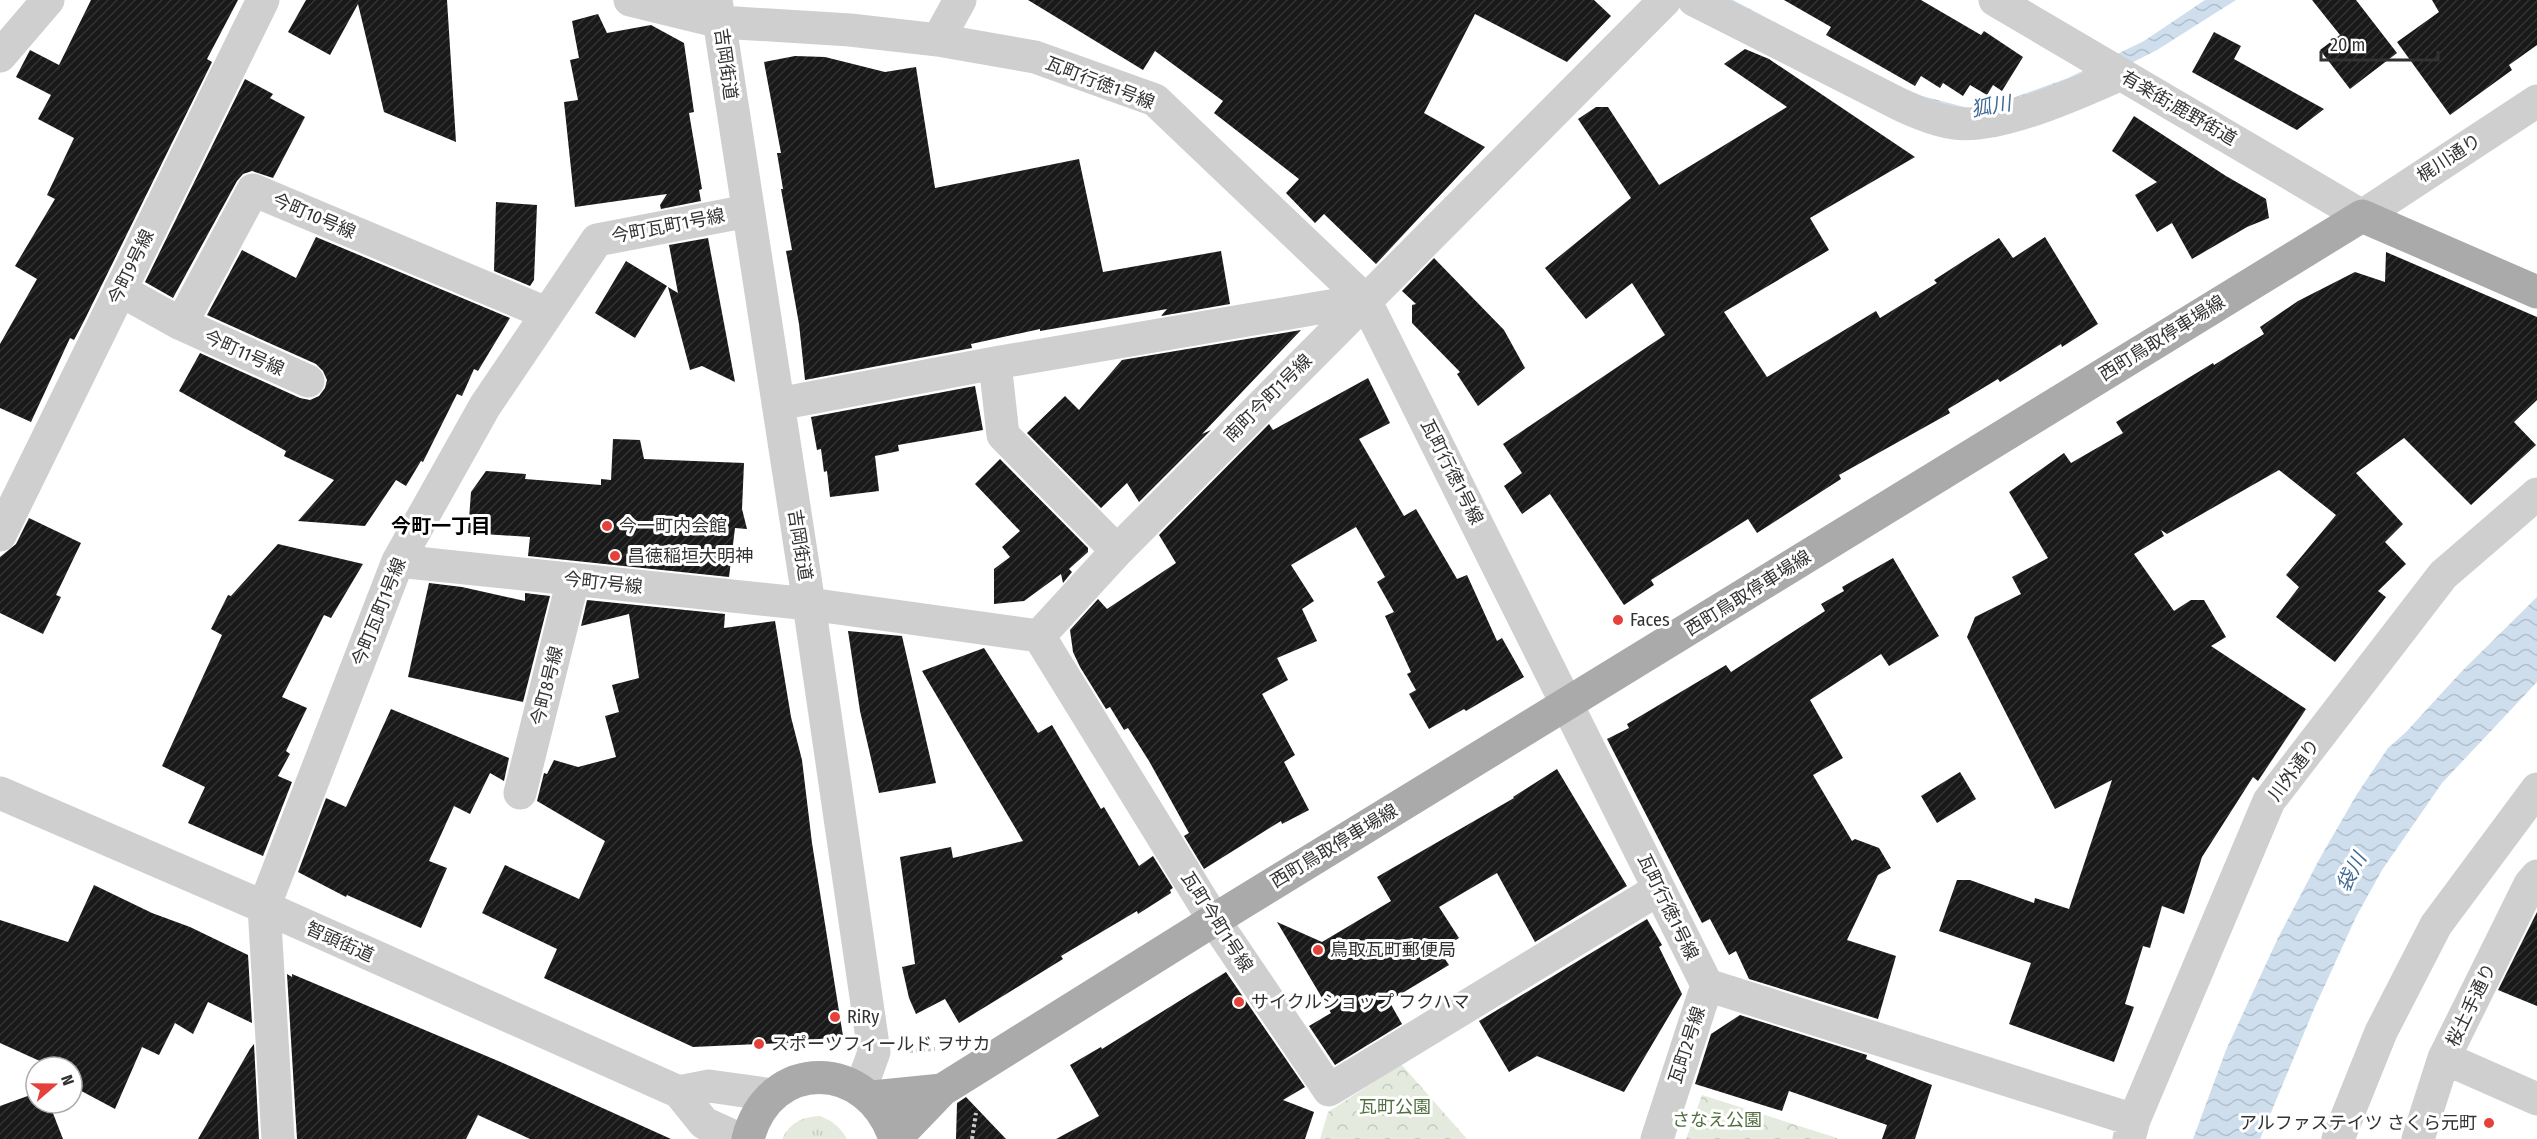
<svg xmlns="http://www.w3.org/2000/svg" width="2537" height="1139" font-family="'Fira Sans Condensed','Noto Sans JP',sans-serif">
<defs>
<pattern id="grass-tufts" width="24" height="20" patternUnits="userSpaceOnUse" patternTransform="scale(1.5)"><rect width="24" height="20" fill="#e4ebde"/><path d="M3 7l-1-3M5 7V3M7 7l1-3M15 17l-1-3M17 17v-4M19 17l1-3" fill="none" stroke="#c4cabf"/></pattern>
<pattern id="park-crowns" width="20" height="18" patternUnits="userSpaceOnUse" patternTransform="scale(1.5)"><rect width="20" height="18" fill="#e4ebde"/><path d="M2 6a3 3 0 1 1 6 0M12 15a3 3 0 1 1 6 0" fill="none" stroke="#c4cabf"/></pattern>
<pattern id="water-waves" width="16" height="10" patternUnits="userSpaceOnUse" patternTransform="scale(1.5)"><rect width="16" height="10" fill="#cedeed"/><path d="M0 5q4-4 8 0t8 0" fill="none" stroke="#b1bfcc"/></pattern>
<pattern id="building-hatch" width="6" height="6" patternUnits="userSpaceOnUse" patternTransform="scale(1.5)"><rect width="6" height="6" fill="#191919"/><path d="M-1 1l2-2M0 6l6-6M5 7l2-2" fill="none" stroke="#323232"/></pattern>
</defs>
<rect width="100%" height="100%" fill="#fff"/>
<path fill="url(#grass-tufts)" d="M820,1116C833,1121 840,1127 847,1139H782C790,1123 801,1117 820,1116Z"/>
<path fill="url(#park-crowns)" d="M1401,1064L1467,1139H1320L1328,1112Z
M1702,1095L1837,1138V1139H1686Z"/>
<path fill="url(#water-waves)" d="M1708,0H1733L1888,82L1922,96L1972,109L2013,98L2068,78L2144,41L2205,0H2236L2157,50L2084,87L1968,119Z
M2537,597V682L2442,783L2382,870L2356,917L2314,1009L2260,1139H2193L2226,1050L2278,938L2320,858L2357,794L2388,748L2406,732L2462,671Z"/>
<path fill="url(#building-hatch)" d="M91,0H238L207,59L212,62L84,321L74,340L70,338L31,422L0,408V344L37,279L15,266L55,199L47,195L74,138L38,119L51,95L16,77L30,50L59,65Z
M306,0H447L456,142L384,112L358,4L330,55L288,32Z
M1028,0H1594L1611,16L1567,62L1475,14L1424,113L1485,147L1376,264L1324,214L1315,223L1286,193L1299,179L1214,113L1223,101L1155,51L1143,70Z
M1784,0H1921L1981,35L1984,31L2023,57L2002,91L1993,85L1987,95L1970,85L1963,96L1943,83L1940,88L1921,76L1915,86L1826,35L1831,27Z
M2312,0H2356L2397,53L2350,89L2320,50L2340,35Z
M2432,0H2537V45L2509,65L2512,70L2450,115L2397,42L2439,12Z
M598,14L607,33L651,25L684,43L694,112L689,113L702,189L699,190L701,201L661,209L660,205L667,194L575,207L564,102L578,100L570,60L579,58L572,21Z
M2214,32L2241,46L2234,59L2324,109L2297,130L2192,72Z
M1745,49L1769,59L1915,157L1810,218L1829,250L1724,312L1767,377L1876,311L1880,318L1937,283L1934,280L1999,238L2013,258L2045,237L2098,324L2062,347L2061,344L2000,382L1998,379L1948,409L1950,413L1839,475L1841,479L1757,533L1748,519L1651,580L1654,585L1624,605L1550,494L1522,514L1504,486L1522,473L1503,444L1665,335L1632,283L1586,319L1545,268L1631,198L1578,119L1596,107H1608L1659,185L1787,107L1724,64Z
M795,56L825,57L885,72L916,67L935,188L1079,159L1103,272L1221,251L1230,304L1161,316L1167,309L1040,331V329L971,344L972,348L805,380L799,324L786,251L792,250L781,189H783L777,153H781L764,62Z
M245,79L273,94L270,98L305,117L273,178L252,171L243,174L237,181L173,298L145,282Z
M2134,116L2226,176L2266,199L2269,218L2247,227L2192,259L2172,223L2157,232L2135,195L2157,182L2112,151Z
M496,202L537,205L534,280L530,286L494,271Z
M316,237L510,318L478,371L474,369L462,396L457,394L423,462L421,461L406,486L396,480L365,526L298,521L334,480L284,456L286,451L179,391L200,353L300,398L310,400L319,396L325,388L327,380L323,371L316,364L207,315L242,250L296,278Z
M708,238L735,382L702,366L690,370L668,287L678,293L669,245Z
M2386,252L2537,317V400L2514,422L2536,445L2471,505L2404,438L2356,473L2403,524L2385,542L2406,564L2378,591L2386,597L2335,662L2276,617L2299,587L2286,575L2336,515L2279,470L2167,534L2161,530L2164,536L2134,554L2174,611L2191,600H2204L2226,637L2211,646L2306,709L2258,781L2253,777L2202,857L2184,914L2162,906L2150,948L2143,946L2125,1004L2134,1007L2114,1062L2009,1024L2031,963L1939,931L1957,880H1970L2034,903L2035,898L2069,909L2112,780L2055,809L1967,637L1975,617L2021,594L2012,577L2048,558L2009,492L2064,453L2071,463L2123,433L2116,422L2213,363L2214,365L2264,334L2260,327L2298,301L2355,272L2385,282Z
M1434,258L1504,330L1525,368L1478,406L1457,374L1460,372L1412,323V305L1416,304L1402,291Z
M626,261L667,286L635,338L595,313Z
M1301,330L1202,434L1211,430L1139,502L1127,483L1101,508L1027,433L1065,396L1079,410L1122,360Z
M1368,378L1390,423L1359,439L1404,516L1416,509L1457,579L1467,575L1497,641L1502,638L1524,677L1466,711L1464,709L1429,729L1409,694L1416,690L1407,674L1411,672L1385,616L1394,612L1377,582L1385,577L1356,527L1291,565L1314,601L1302,609L1317,641L1277,658L1288,680L1262,694L1295,755L1284,762L1309,810L1282,824L1281,821L1204,869L1184,836L1189,833L1149,761L1128,728L1124,730L1110,707L1106,709L1080,667L1073,652L1070,630L1098,599L1107,609L1176,563L1159,535L1269,424L1273,430Z
M975,386L983,430L898,445L899,451L875,456L879,491L830,497L827,471L824,472L821,449L817,450L811,417Z
M613,439L640,440L644,459L744,463L742,509L747,529L735,528L729,577L528,556L530,537L468,533L471,492L486,471L526,474L525,479L601,485V479L611,480Z
M1000,459L1088,548V552L1069,569L1072,572L1063,583L1061,574L1024,601L994,604V569L1010,557L1002,547L1020,531L975,484Z
M29,518L81,543L56,595L61,597L43,634L0,613V557L16,544Z
M278,544L363,564L331,618L324,615L282,697L307,708L286,751L290,754L278,776L292,782L263,856L188,823L205,787L162,766L222,635L211,629L228,595L231,596Z
M1893,558L1939,636L1889,666L1881,654L1810,700L1843,758L1813,775L1852,841L1855,839L1879,848L1891,868L1878,875L1847,940L1896,956L1878,1019L1749,979L1736,951L1729,955L1710,919L1702,923L1607,739L1629,728L1627,724L1726,665L1731,672L1825,611L1821,604L1844,591L1842,587Z
M429,583L462,587L525,601V593L550,596L523,702L408,677Z
M587,600L725,614L724,628L775,621L791,717L802,760L812,843L843,1036L804,1041V1042L693,1047L544,978L557,949L482,913L505,865L579,899L605,841L537,801L544,773L547,774L554,760L578,767L616,757L605,716L619,712L612,685L639,678L629,614L581,626Z
M848,631L902,636L936,783L879,793L860,711Z
M984,648L1038,733L1052,725L1101,809L1104,807L1139,866L1153,856L1173,888L1170,890L1171,893L1138,914L1137,911L1061,956L1063,959L959,1023L945,999L916,1014L909,998L902,967L915,964L900,857L951,847L953,858L1023,841L922,671Z
M391,709L509,758L504,781L490,773L470,814L454,806L429,861L447,868L421,928L347,895L346,897L298,872L326,798L346,807Z
M1557,769L1627,886L1535,942L1497,873L1439,907L1459,938L1439,950L1449,965L1389,1001L1402,1024L1335,1065L1309,1026L1331,1013L1277,922L1322,942L1391,901L1377,877L1514,798L1513,797Z
M1960,772L1976,799L1937,823L1921,796Z
M94,885L152,913L190,927L248,955L252,1023L208,1002L193,1034L175,1023L159,1055L142,1047L115,1109L72,1086V1080L78,1078L72,1075V1067H53L0,1043V920L68,942Z
M2537,912V1006L2498,990Z
M1647,919L1662,945L1659,947L1682,994L1624,1092L1537,1056L1509,1072L1479,1021Z
M1226,972L1305,1087L1283,1100L1314,1112L1305,1139H1056L1099,1116L1070,1065L1101,1047L1102,1049Z
M287,974L292,977V974L503,1063L671,1139H530L478,1115L466,1139H297Z
M1740,1015L1867,1055L1866,1059L1932,1085L1915,1139H1882L1887,1125L1789,1091L1782,1111L1695,1084L1711,1034Z
M254,1044L259,1139H198L250,1049Z
M36,1093V1103H49L63,1139H0V1106Z
M966,1097L1006,1139H956L957,1103Z"/>
<g fill="none" stroke-linecap="round" stroke-linejoin="round">
<path stroke="#ccc" stroke-width="4" stroke-dasharray="3 3" stroke-linecap="butt" d="M910,1051L935,1049
M972,1139L976,1113"/>
<path stroke="#cfcfcf" stroke-width="33" d="M630,0L720,22L850,30L938,40L1035,57L1155,100L1365,300L1707,985L2134,1120
M716,0L809,604L874,1052L861,1088
M1694,0L1901,105C1918,113 1935,120 1954,123C1997,130 2081,92 2121,74
M1995,0L2362,216L2537,101
M938,40L960,0
M0,56L48,0
M120,290L181,324L253,190L546,313
M181,324L308,381
M995,363L1003,435L1117,551
M778,404L995,363L1365,300
M0,535L263,0
M398,561L809,604L1039,636L1117,551L1665,0
M1039,636L1214,920L1329,1090L1659,889
M0,793L264,907L679,1092L704,1123L739,1139
M520,793L573,580
M2444,1058L2537,1099
M679,1092L709,1086L773,1095
M278,1139L264,907L398,561L485,406L597,240L748,211
M1657,1139L1707,985
M2129,1139L2134,1120L2269,801L2443,575L2537,494
M2338,1139L2381,1032L2436,925L2537,789
M2418,1139L2444,1058L2530,884L2537,876"/>
<path stroke="#aaa" stroke-width="33" d="M872,1097L942,1090
M748,1139C769,1056 869,1058 895,1139
M895,1139L942,1090L1214,920L2362,216L2537,292"/>
</g>
<g fill="#e4413a" stroke="#fff" stroke-width="2">
<circle cx="607" cy="526" r="6"/>
<circle cx="615" cy="556" r="6"/>
<circle cx="1618" cy="620" r="6"/>
<circle cx="1318" cy="950" r="6"/>
<circle cx="1239" cy="1002" r="6"/>
<circle cx="835" cy="1017" r="6"/>
<circle cx="759" cy="1044" r="6"/>
<circle cx="2489" cy="1123" r="6"/>
</g>
<g text-anchor="middle" stroke-width="6" stroke-linejoin="round" paint-order="stroke">
<g font-size="18" fill="#323232" stroke="#fff">
<text transform="translate(726 64) rotate(82)" y="6">吉岡街道</text>
<text transform="translate(1100 83) rotate(21)" y="6">瓦町行徳1号線</text>
<text transform="translate(2179 108) rotate(30)" y="6">有楽街;鹿野街道</text>
<text transform="translate(2449 158) rotate(-33)" y="6">梶川通り</text>
<text transform="translate(314 216) rotate(23)" y="6">今町10号線</text>
<text transform="translate(668 226) rotate(-11)" y="6">今町瓦町1号線</text>
<text transform="translate(131 267) rotate(-64)" y="6">今町9号線</text>
<text transform="translate(2162 338) rotate(-32)" y="6">西町鳥取停車場線</text>
<text transform="translate(244 353) rotate(24)" y="6">今町11号線</text>
<text transform="translate(1268 398) rotate(-45)" y="6">南町今町1号線</text>
<text transform="translate(1452 472) rotate(63)" y="6">瓦町行徳1号線</text>
<text transform="translate(800 545) rotate(81)" y="6">吉岡街道</text>
<text transform="translate(603 583) rotate(6)" y="6">今町7号線</text>
<text transform="translate(1748 593) rotate(-32)" y="6">西町鳥取停車場線</text>
<text transform="translate(379 612) rotate(-68)" y="6">今町瓦町1号線</text>
<text transform="translate(547 686) rotate(-76)" y="6">今町8号線</text>
<text transform="translate(2294 770) rotate(-53)" y="6">川外通り</text>
<text transform="translate(1334 846) rotate(-31)" y="6">西町鳥取停車場線</text>
<text transform="translate(1668 907) rotate(64)" y="6">瓦町行徳1号線</text>
<text transform="translate(1217 922) rotate(57)" y="6">瓦町今町1号線</text>
<text transform="translate(340 942) rotate(24)" y="6">智頭街道</text>
<text transform="translate(2471 1005) rotate(-64)" y="6">桜土手通り</text>
<text transform="translate(1687 1045) rotate(-72)" y="6">瓦町2号線</text>
</g>
<g font-size="18" fill="#323232" stroke="#fff" text-anchor="start">
<text x="619" y="532">今一町内会館</text>
<text x="627" y="562">昌徳稲垣大明神</text>
<text x="1630" y="626">Faces</text>
<text x="1330" y="956">鳥取瓦町郵便局</text>
<text x="1251" y="1008">サイクルショップ フクハマ</text>
<text x="847" y="1023">RiRy</text>
<text x="771" y="1050">スポーツフィールド ヲサカ</text>
<text x="2477" y="1129" text-anchor="end">アルファステイツ さくら元町</text>
</g>
<g font-size="18" fill="#506e3f" stroke="#fff">
<text x="1395" y="1113">瓦町公園</text>
<text x="1717" y="1126">さなえ公園</text>
</g>
<g font-size="20" font-style="italic" fill="#406a95" stroke="#fff">
<text transform="translate(1991 106) rotate(-10)" y="7">狐川</text>
<text transform="translate(2351 872) rotate(-62)" y="7">袋川</text>
</g>
<g font-size="20" font-weight="bold" fill="#000" stroke="#fff">
<text x="441" y="533">今町一丁目</text>
</g>
</g>
<g transform="translate(54 1085) rotate(70)"><circle r="28" fill="#ffffff" stroke="#adadad" stroke-width="1.5"/>
<path d="M0-4.5L10 22L0 15L-10 22Z" fill="#e4413a"/>
<text y="-9" font-size="16" font-weight="bold" text-anchor="middle" fill="#323232">N</text>
</g>
<path d="M2321 51v9h117v-9" fill="none" stroke="#323232" stroke-width="3"/>
<text x="2330" y="51" font-size="18" fill="#323232" stroke="#ffffff" stroke-width="4.5" paint-order="stroke">20 m</text>
</svg>
